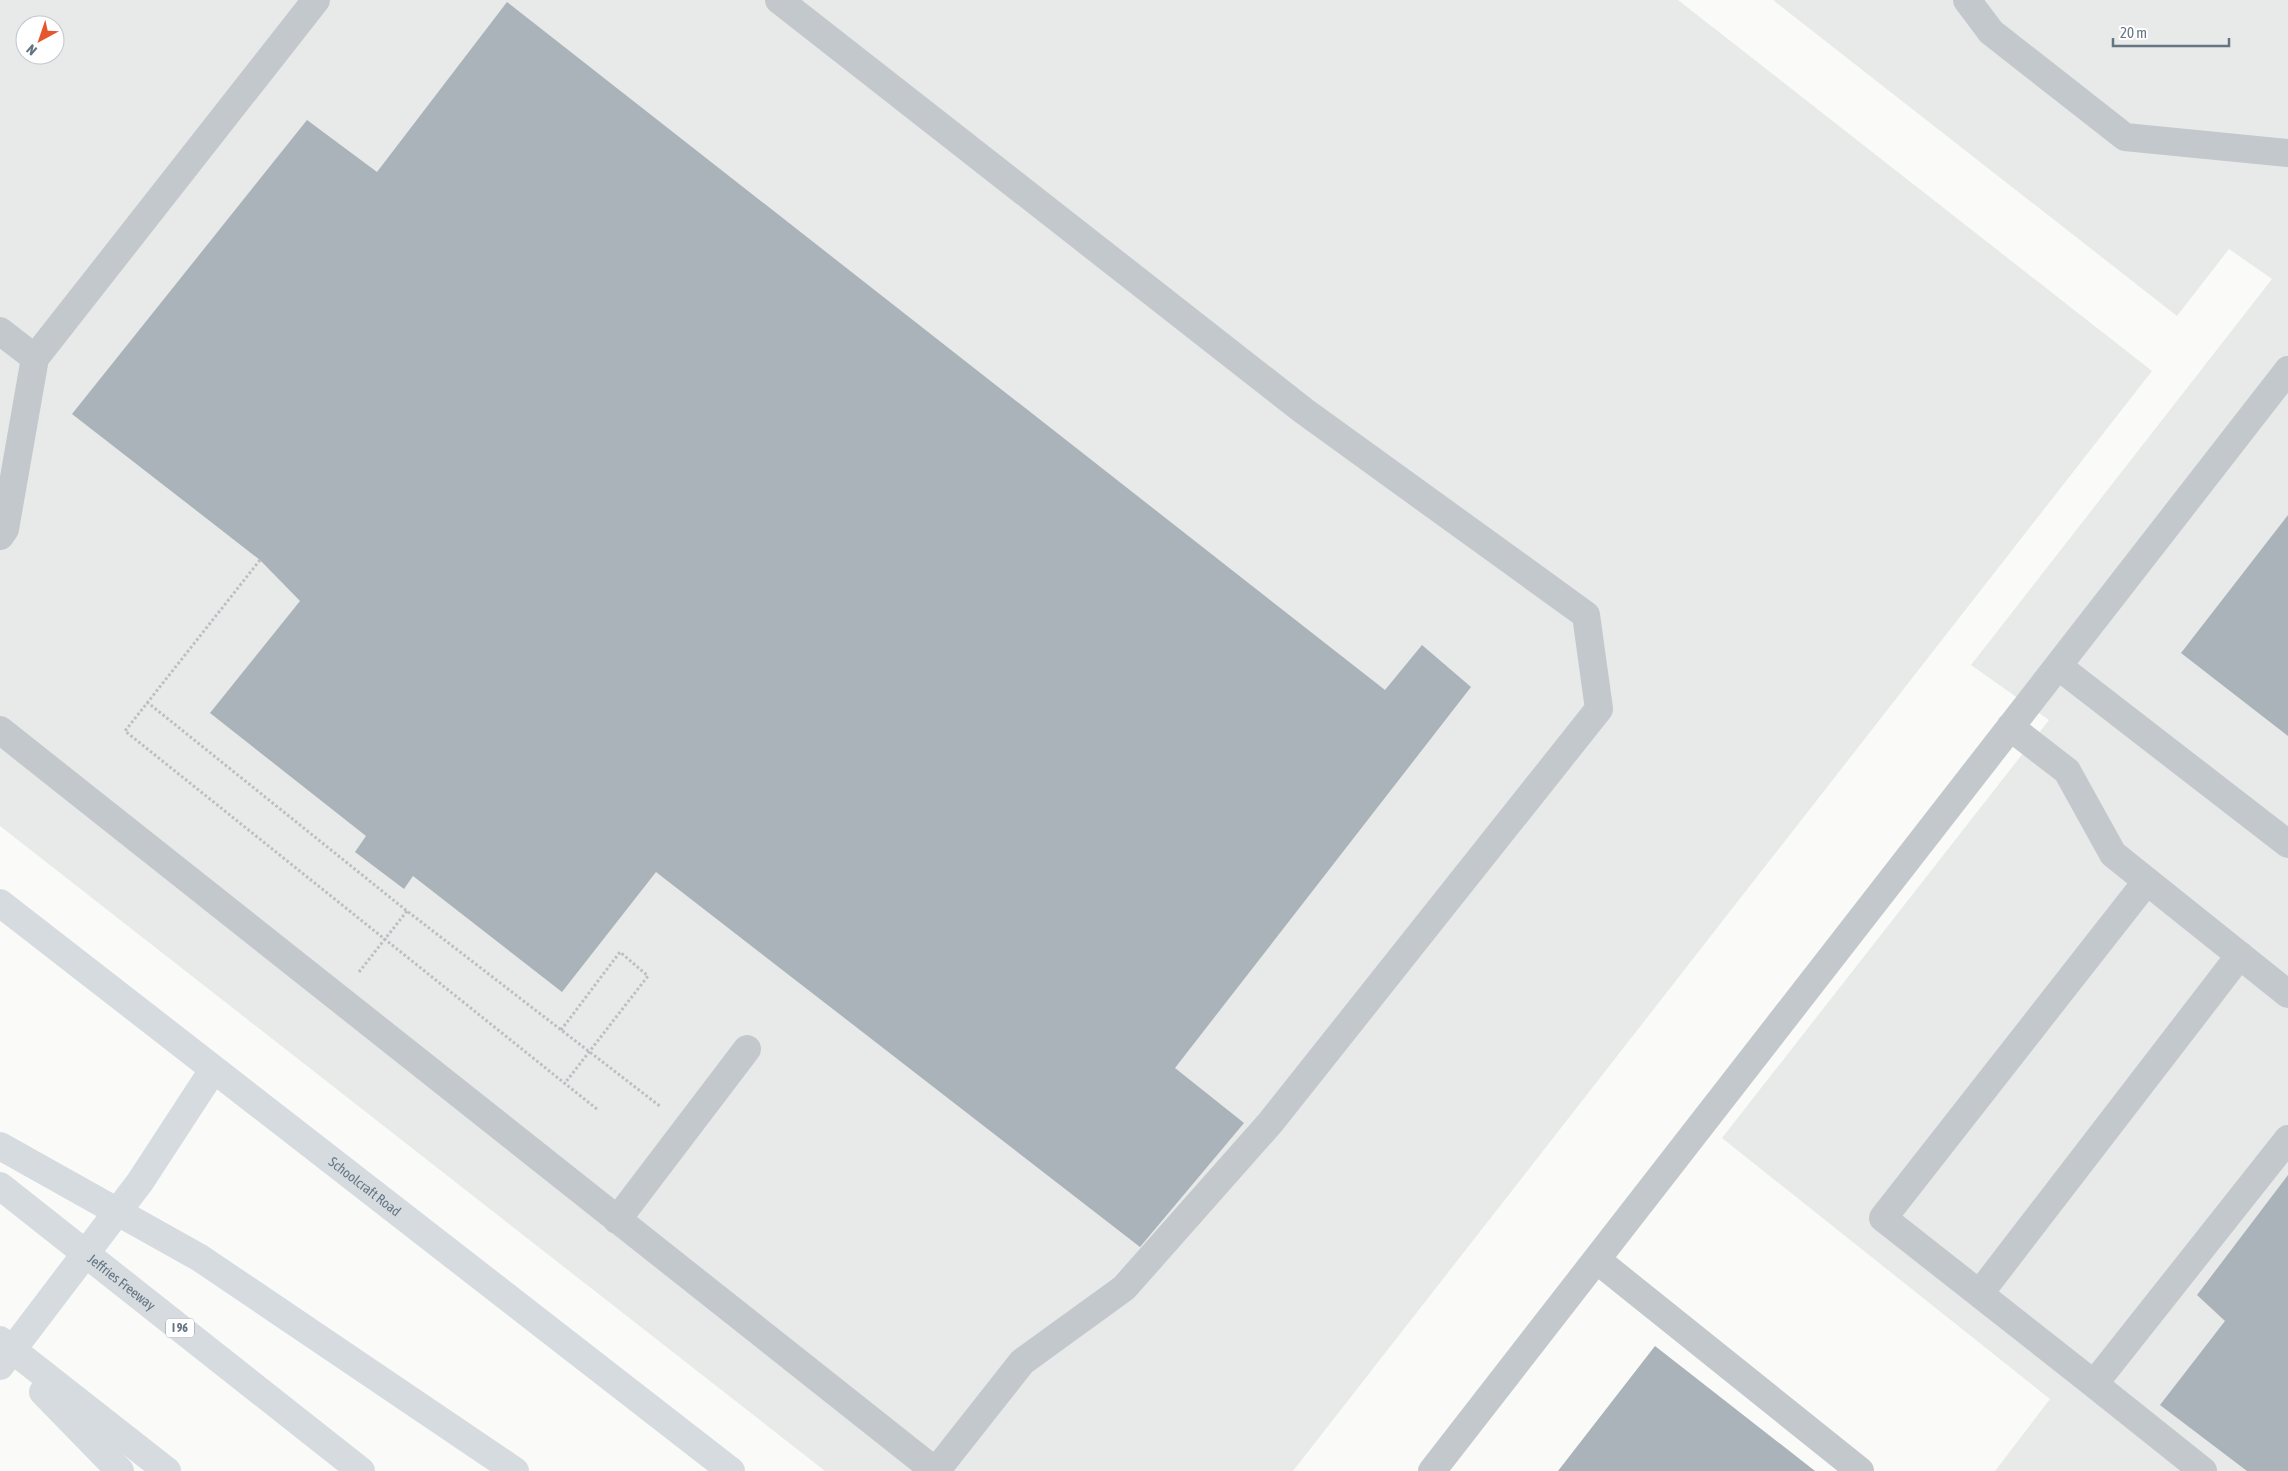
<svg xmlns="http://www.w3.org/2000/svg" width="2288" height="1471" font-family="'Asap Condensed',sans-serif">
<rect width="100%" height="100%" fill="#fafaf8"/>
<path fill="#e8e9e9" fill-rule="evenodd" d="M0,0H1678L2152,371L1293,1471H825L0,826ZM25,25H55V55H25Z
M1773,0H2288V1471H1995L2050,1399L1722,1138L2049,720L1971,665L2272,279L2229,249L2177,316Z"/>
<path fill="#aab3b9" d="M507,2L1385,690L1422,645L1471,687L1175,1068L1244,1123L1140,1247L656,872L562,992L413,876L404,889L355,852L366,836L210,713L300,601L260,560L72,414L307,120L377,172Z
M2288,515V736L2181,653Z
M2288,1175V1471H2247L2160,1405L2225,1321L2197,1295Z
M1655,1346L1815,1471H1558Z"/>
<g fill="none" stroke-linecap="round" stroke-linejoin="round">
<path stroke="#bbbfc2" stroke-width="3" stroke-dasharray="2.5 2.5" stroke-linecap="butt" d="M260,560L125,731L598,1110
M147,702L407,911L661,1107
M359,972L407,911
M561,1030L620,952L648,976L565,1083"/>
<path stroke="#c3c8cc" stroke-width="28" d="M779,0L1304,411L1586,615L1599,709L1270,1123L1124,1288L1022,1362L936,1471
M1967,0L1991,32L2125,137L2288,153
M0,331L35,358
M0,536L5,529L35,358L316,0
M2058,666L2288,844
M2010,727L2067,771L2113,854L2288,994
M0,730L935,1471
M617,1220L747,1049
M1597,1260L1860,1471
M1980,1293L2240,955
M2094,1384L1883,1218L2147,881
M1432,1471L2288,370
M2203,1471L2094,1384L2288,1139"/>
<g stroke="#d6dbdf" stroke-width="28">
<path id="s1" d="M0,903L731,1471"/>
<path d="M0,1366L140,1182L213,1070"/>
</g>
<g stroke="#d6dbdf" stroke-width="28">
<path d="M0,1146L200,1258L515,1471"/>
<path id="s2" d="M0,1186L361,1471"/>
<path d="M0,1340L167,1471"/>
<path d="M43,1392L120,1471"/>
</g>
</g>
<g text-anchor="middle" stroke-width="5" stroke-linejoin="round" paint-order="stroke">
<rect fill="#fff" stroke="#939fa8" stroke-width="1" x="166" y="1318.5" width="28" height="19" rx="4"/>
<g font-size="12" font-weight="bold" fill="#657683">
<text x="180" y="1332">I 96</text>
</g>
<g font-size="14" fill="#657683" stroke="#fff">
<text dy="5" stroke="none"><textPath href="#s1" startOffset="462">Schoolcraft Road</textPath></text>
<text dy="5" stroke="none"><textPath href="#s2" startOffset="155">Jeffries Freeway</textPath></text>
</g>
</g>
<g transform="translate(40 40) rotate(220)"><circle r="24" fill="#ffffff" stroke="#c1c8cd"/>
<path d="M0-4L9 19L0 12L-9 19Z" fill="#e4572e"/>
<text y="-8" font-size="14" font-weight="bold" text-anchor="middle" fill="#657683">N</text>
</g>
<path d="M2113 38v8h116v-8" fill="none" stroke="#657683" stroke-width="2.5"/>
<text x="2120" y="38" font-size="15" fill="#657683" stroke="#ffffff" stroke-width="4" paint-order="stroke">20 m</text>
</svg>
